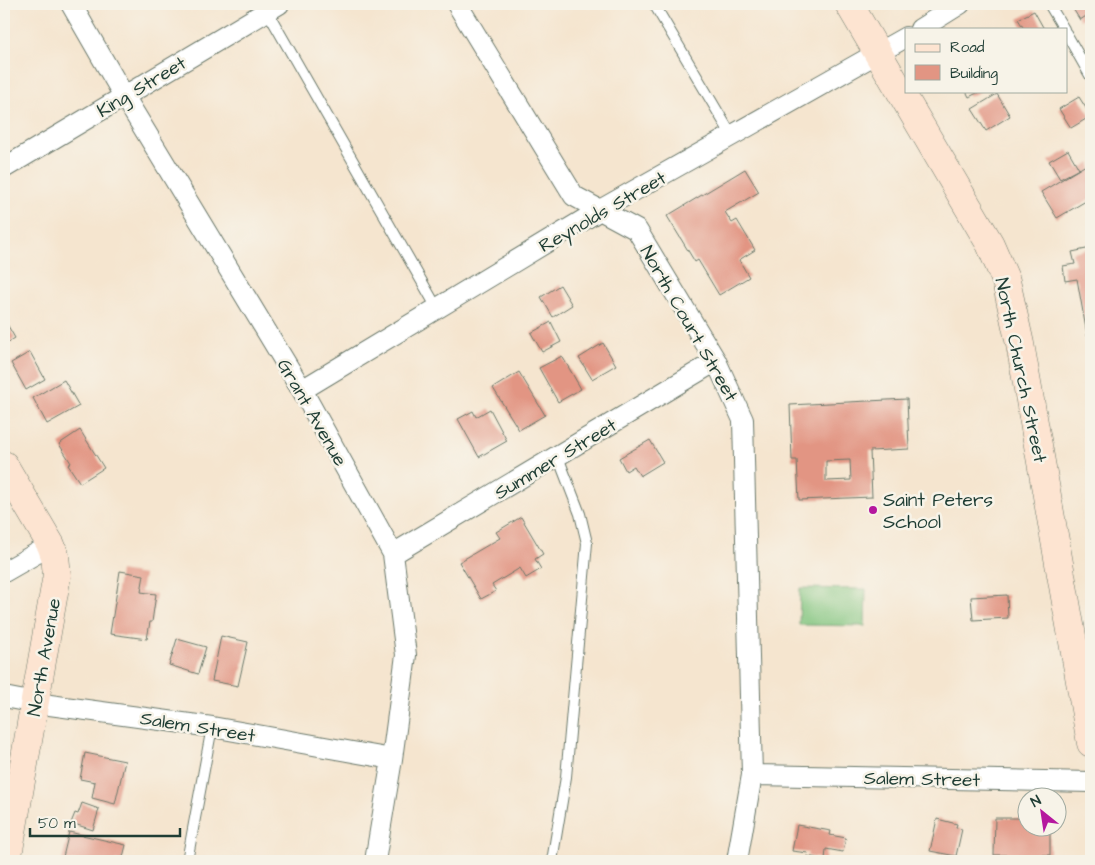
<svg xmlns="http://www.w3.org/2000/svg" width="1095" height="865" font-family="'Architects Daughter',sans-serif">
<rect width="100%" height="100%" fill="#f7f3e8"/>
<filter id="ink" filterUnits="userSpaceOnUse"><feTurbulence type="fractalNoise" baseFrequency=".02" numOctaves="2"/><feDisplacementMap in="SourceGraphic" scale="10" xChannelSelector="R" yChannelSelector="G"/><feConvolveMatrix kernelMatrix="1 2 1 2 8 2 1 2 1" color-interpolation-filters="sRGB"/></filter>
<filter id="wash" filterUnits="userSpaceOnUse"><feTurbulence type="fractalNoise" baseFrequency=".0096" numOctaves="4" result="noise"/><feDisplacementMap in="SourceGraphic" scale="20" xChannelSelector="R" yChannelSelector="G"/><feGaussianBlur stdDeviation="1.12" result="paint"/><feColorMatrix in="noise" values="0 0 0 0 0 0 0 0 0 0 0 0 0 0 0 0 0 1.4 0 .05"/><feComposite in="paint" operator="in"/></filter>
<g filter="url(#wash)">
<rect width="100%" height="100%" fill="#f5e5cf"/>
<path fill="#82c57f" stroke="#50815a" d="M800,588L866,589L865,626L799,625Z"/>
<g id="blocks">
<path fill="#e29583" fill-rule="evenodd" d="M1070,4H1091V13L1080,20Z
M1034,11L1044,29H1024L1018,19Z
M966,91H981L969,97Z
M997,94L1010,116L986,131L972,109Z
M1079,97L1091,116L1071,128L1059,109Z
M1068,150L1079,169L1060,179L1049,161Z
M1091,162V198L1057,218L1041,192Z
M745,169L759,192L725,212L732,223L737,220L755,250L739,260L749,277L719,295L698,260L695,262L667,216Z
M1091,248V351H1090L1077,279L1065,281L1063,266L1075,264L1072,252Z
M560,285L572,305L553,317L541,297Z
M4,319L15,338L4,345Z
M551,322L561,342L542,352L531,333Z
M603,343L616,365L592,379L579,358Z
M30,352L45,379L26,390L11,363Z
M562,356L581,389L558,402L539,368Z
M519,372L545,415L519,430L493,388Z
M64,380L79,406L47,424L33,398Z
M907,399L909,449L870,451L872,497L799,500L797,460H792L790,405ZM850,460L851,480L826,481V461Z
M490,409L507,441L479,457L458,419L473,411L476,417Z
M80,430L104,468L80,483L68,465L71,463L59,444Z
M650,440L663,462L640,476L634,466L626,471L619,458Z
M521,517L543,554L535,559L541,569L526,578L520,568L492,585L496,591L481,599L459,562L500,538L496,532Z
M120,571L144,575L141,592L156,594L152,622H150L147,639L110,634Z
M1007,595L1008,618L973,620L971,597Z
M221,636L248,642L238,686L212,681Z
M177,639L206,647L198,674L169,665Z
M85,753L125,761L115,804L92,798L95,782L80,779Z
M82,803L99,809L93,830L71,823L75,813L78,814Z
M995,818H1028V828H1050V855H994Z
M937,819L957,824L956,828L962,829L956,856L930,851Z
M797,825L831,831L830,835L846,838L843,852L826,849L825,860L807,856L808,853L792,851Z
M69,832L126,845L122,861H62Z"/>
</g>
</g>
<g filter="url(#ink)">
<use href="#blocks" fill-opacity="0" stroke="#6a786a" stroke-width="1"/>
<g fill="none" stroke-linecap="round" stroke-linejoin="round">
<g stroke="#6a786a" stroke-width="12">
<path id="lane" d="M654,4L732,136
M1049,4L1064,29
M266,9L437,308
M1066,33L1091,77
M187,861L212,727
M552,861L566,777L587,543L580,514L558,457"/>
</g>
<g stroke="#6a786a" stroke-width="22">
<path id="street" d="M71,4L124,96L302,390L393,554L406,655L392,759L375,861
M457,4L574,196L637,230L716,361L743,420L752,775L737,861
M920,29L960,4
M4,168L279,4
M302,390L600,210L906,37
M393,554L716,361
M4,572L51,545
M4,697L35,703L212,727L392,759
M752,775L1091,782"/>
</g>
<g stroke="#6a786a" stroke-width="29">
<path id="secondary" d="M849,4L990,244L1006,281L1020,344L1091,743
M4,465L51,545L55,556L57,575L7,861"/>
</g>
<use href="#lane" stroke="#fff" stroke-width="10"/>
<use href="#street" stroke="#fff" stroke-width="20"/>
<use href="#secondary" stroke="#fde4d1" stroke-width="28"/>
</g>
</g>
<circle fill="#b5179e" stroke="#f7f3e8" stroke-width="2" cx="873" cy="510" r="5"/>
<g text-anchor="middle" stroke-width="5" stroke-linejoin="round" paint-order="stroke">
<g font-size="19" fill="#1f3d34" stroke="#f7f3e8">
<text transform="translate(141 86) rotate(-31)" y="7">King Street</text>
<text transform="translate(602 211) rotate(-30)" y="7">Reynolds Street</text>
<text transform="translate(690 323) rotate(60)" y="7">North Court Street</text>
<text transform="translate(1022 370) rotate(78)" y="7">North Church Street</text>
<text transform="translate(313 412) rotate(60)" y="7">Grant Avenue</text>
<text transform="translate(555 458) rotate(-31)" y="7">Summer Street</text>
<text transform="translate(43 657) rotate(-80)" y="7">North Avenue</text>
<text transform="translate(198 726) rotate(9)" y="7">Salem Street</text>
<text transform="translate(922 778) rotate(1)" y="7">Salem Street</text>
</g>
<g font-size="19" fill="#1f3d34" stroke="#f7f3e8" text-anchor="start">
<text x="883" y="506">Saint Peters<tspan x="883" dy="22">School</tspan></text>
</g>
</g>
<rect width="1095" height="865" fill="none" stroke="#f7f3e8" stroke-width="20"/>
<rect x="905" y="28" width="162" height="65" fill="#f7f3e8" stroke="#a1aaa0"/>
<rect x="915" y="44" width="25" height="8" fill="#fde4d1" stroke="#a1aaa0"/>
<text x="950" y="52" font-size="15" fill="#1f3d34">Road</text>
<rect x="915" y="65" width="25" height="15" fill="#e29583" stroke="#a1aaa0"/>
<text x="950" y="78" font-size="15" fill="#1f3d34">Building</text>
<g transform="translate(1042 812) rotate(330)"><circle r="24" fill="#f7f3e8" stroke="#a1aaa0"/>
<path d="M0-4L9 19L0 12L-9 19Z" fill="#b5179e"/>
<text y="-8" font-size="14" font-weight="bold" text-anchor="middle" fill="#1f3d34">N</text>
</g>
<path d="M30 828v8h150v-8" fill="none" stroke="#1f3d34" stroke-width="2.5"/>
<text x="38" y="828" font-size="15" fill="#1f3d34" stroke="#f7f3e8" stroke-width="4" paint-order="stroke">50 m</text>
</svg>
